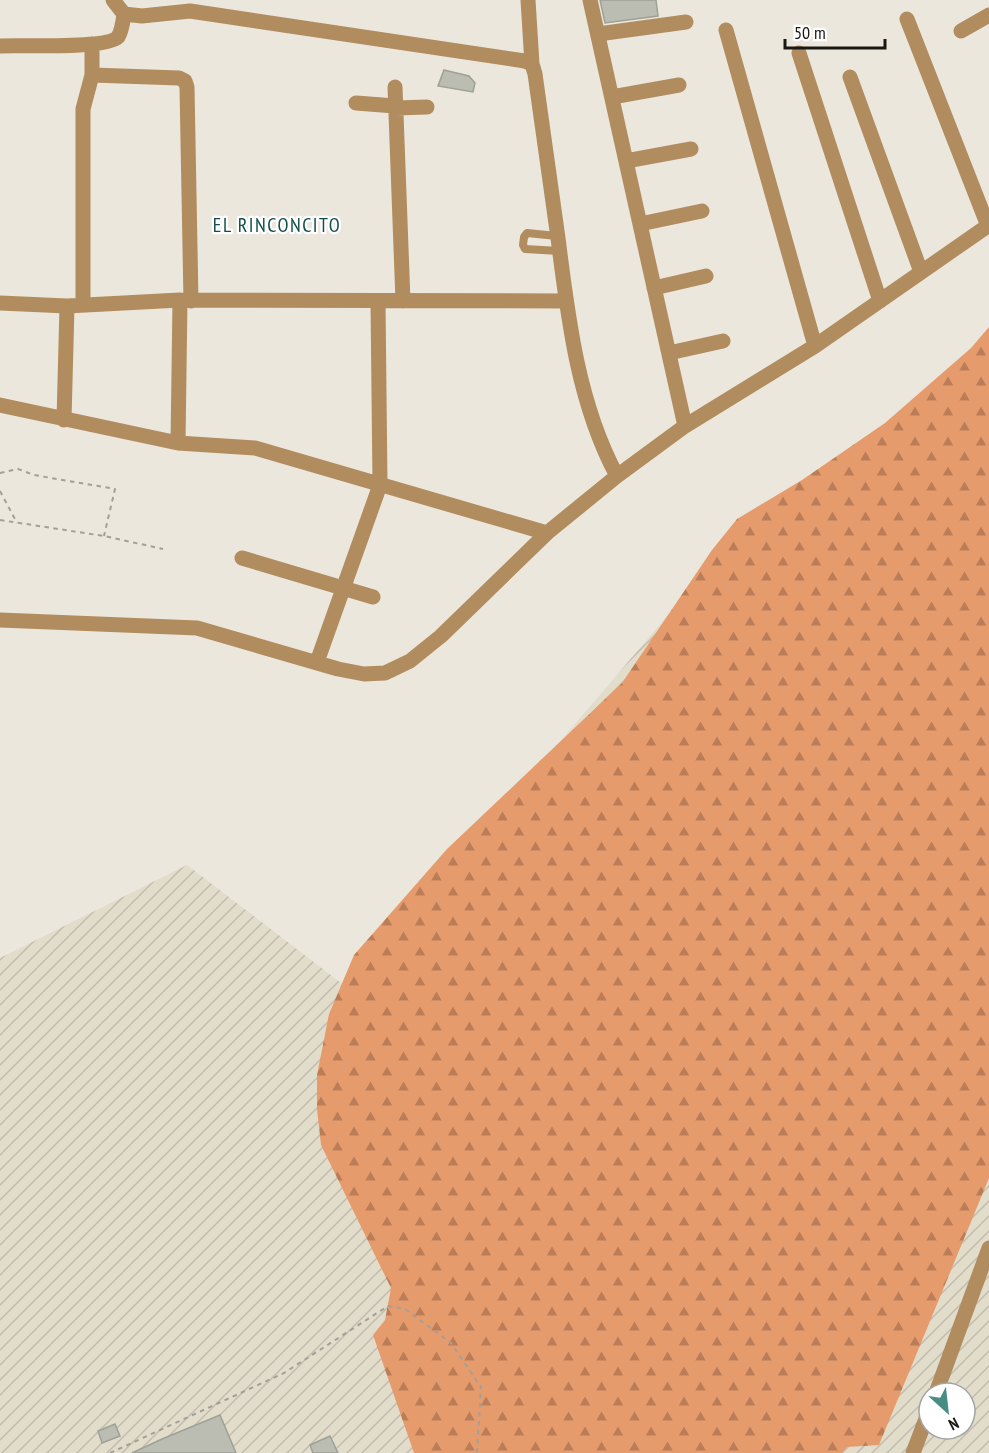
<svg xmlns="http://www.w3.org/2000/svg" width="989" height="1453" font-family="'PT Sans Narrow',sans-serif">
<defs>
<pattern id="industrial-furrows" width="10" height="10" patternUnits="userSpaceOnUse" patternTransform="scale(1.5)"><rect width="10" height="10" fill="#e2dccb"/><path d="M-1 1l2-2M0 10L10 0M9 11l2-2" fill="none" stroke="#c1bcad"/></pattern>
<pattern id="forest-firs" width="22" height="20" patternUnits="userSpaceOnUse" patternTransform="scale(1.5)"><rect width="22" height="20" fill="#e69b6c"/><path d="M5 1l3.5 6h-7zM16 11l3.5 6h-7z" fill="#ba7d58"/></pattern>
</defs>
<rect width="100%" height="100%" fill="#ebe7dd"/>
<path fill="url(#industrial-furrows)" fill-rule="evenodd" d="M989,410V1453H0V958L187,865L349,989L761,506ZM929,1393H965V1429H929Z"/>
<path fill="url(#forest-firs)" d="M989,327V1178L879,1445L847,1447L842,1453H414L373,1335L385,1320L391,1288L321,1145L317,1109V1075L329,1014L354,955L447,849L622,683L712,550L737,519L802,480L885,423L971,348Z"/>
<path fill="#bbbcb2" stroke="#9fa096" stroke-width="1.5" d="M600,0H656L658,16L605,23Z
M444,70L469,76L475,83L473,92L438,86Z
M220,1415L236,1453H132L162,1439Z
M115,1424L120,1436L102,1443L98,1431Z
M330,1436L338,1453H313L310,1445Z"/>
<g fill="none" stroke-linecap="round" stroke-linejoin="round">
<path stroke="#a3a098" stroke-width="2" stroke-dasharray="4.5 4.5" stroke-linecap="butt" d="M0,473L18,469L34,475L115,489L104,536
M0,491L17,523
M0,520L104,536L163,549
M110,1453L284,1373L388,1306L405,1309L451,1343L481,1387L477,1453"/>
<path stroke="#b18c5e" stroke-width="8" d="M557,236L527,233L524,237L523,245L525,249L559,251"/>
<path stroke="#b18c5e" stroke-width="15" d="M113,0L124,14L142,16L190,11L525,61L532,64
M528,0L532,64L535,74C543,128 550,183 558,238C568,318 578,404 617,476
M590,0L685,426
M907,19L988,226
M726,30L815,346
M961,31L989,15
M598,34L686,22
M0,46C20,45 107,49 118,37C122,31 123,21 124,14
M799,53L880,301
M92,75L179,78L185,81L187,87L191,301
M850,77L921,272
M395,87L403,301
M612,97L679,85
M356,103L395,106
M396,108L427,107
M626,161L691,149
M640,224L702,211
M654,288L706,276
M0,303L67,306L180,300L566,301
M83,305V109L92,75V44
M669,353L723,341
M0,405L178,443L255,448L547,533
M64,420L67,306
M178,443L180,300
M242,558L373,597
M0,620L197,628L338,669L364,674L385,673L410,661L441,636L547,533L617,476L685,426L815,346L989,225
M317,662L380,485L378,301
M936,1393L989,1248
M913,1453L929,1411"/>
</g>
<g text-anchor="middle" stroke-width="4.5" stroke-linejoin="round" paint-order="stroke">
<g font-size="20" letter-spacing="1.5" fill="#134e48" stroke="#fff">
<text x="277" y="232">EL RINCONCITO</text>
</g>
</g>
<g transform="translate(947 1411) rotate(153)"><circle r="28" fill="#ffffff" stroke="#a3a3a1" stroke-width="1.5"/>
<path d="M0-4.5L10 22L0 15L-10 22Z" fill="#488d85"/>
<text y="-9" font-size="16" font-weight="bold" text-anchor="middle" fill="#1a1815">N</text>
</g>
<path d="M785 39v9h100v-9" fill="none" stroke="#1a1815" stroke-width="3"/>
<text x="794" y="39" font-size="18" fill="#1a1815" stroke="#ffffff" stroke-width="4.5" paint-order="stroke">50 m</text>
</svg>
